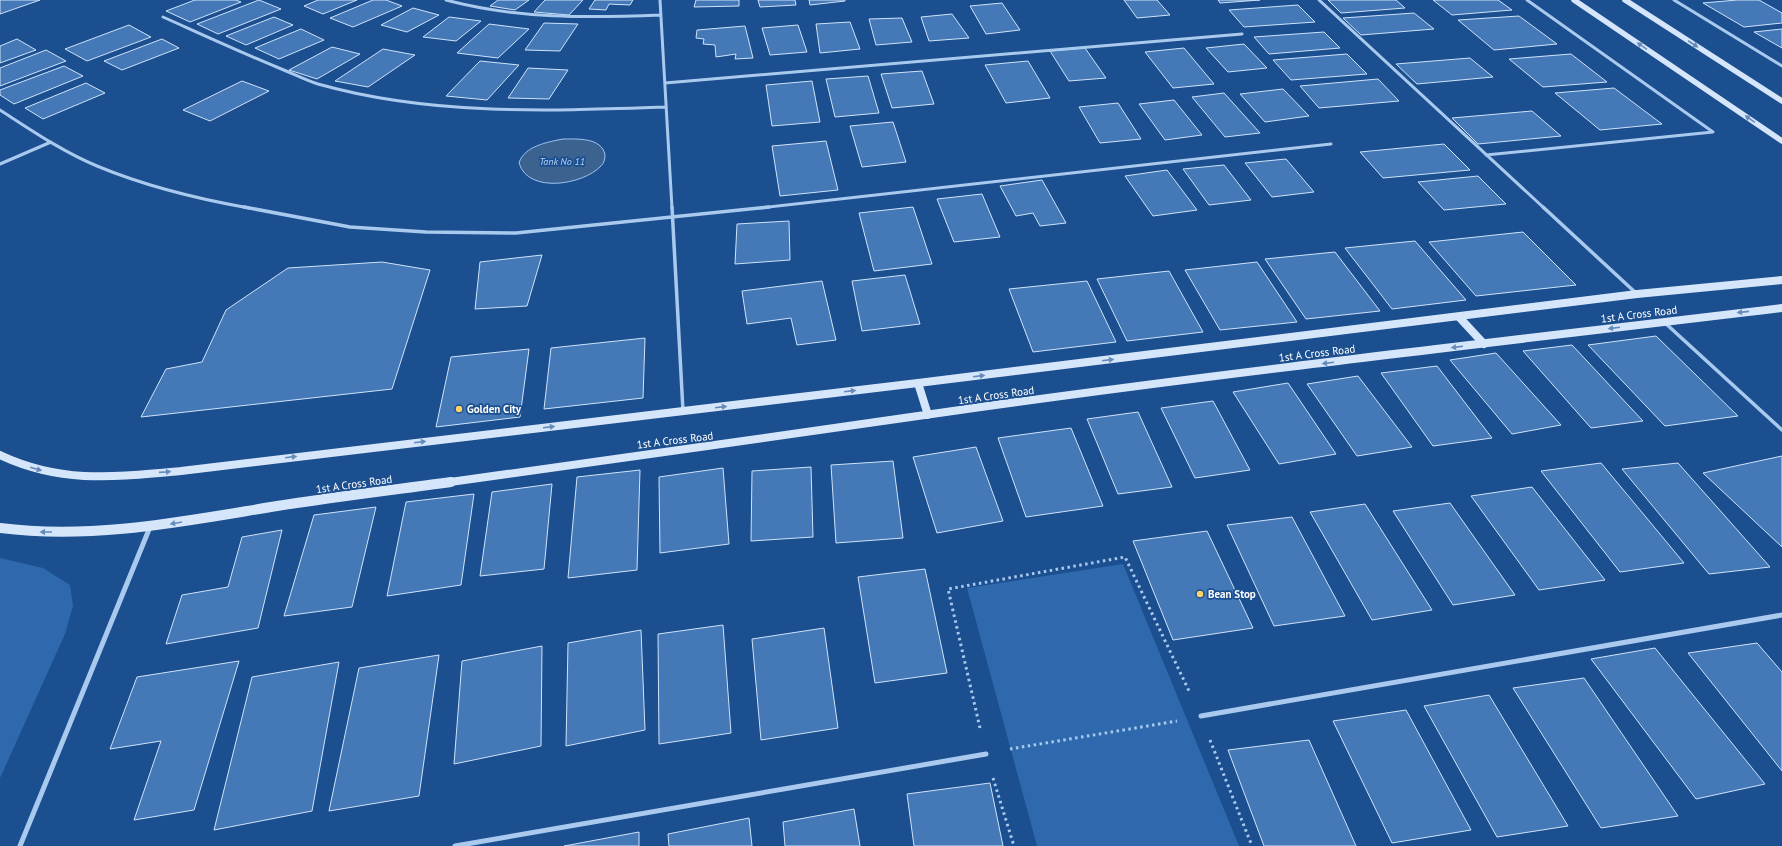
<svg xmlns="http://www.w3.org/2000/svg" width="1782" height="846" font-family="'PT Sans',sans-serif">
<rect width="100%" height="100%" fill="#1b4f8f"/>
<path fill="#2e69ad" d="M0,558L43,568L70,585L73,606L65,634L0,778Z
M1123,564L1239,846H1037L967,588Z"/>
<path fill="#3c6290" stroke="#9cc4f0" d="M563,139C576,139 602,137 605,155C605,159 604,163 601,166C583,185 528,194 519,163C524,146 548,142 563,139Z"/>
<path fill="#4478b7" stroke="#cfe3fa" d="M0,0H40L0,14Z
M195,0H236L241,2L190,22L166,11Z
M259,0L281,9L218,34L197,24Z
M318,0H357L323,14L304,6Z
M373,0H386L402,6L353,27L330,18Z
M498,0H529L515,10L490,6Z
M545,0H583L569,15L534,12Z
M595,0H633L630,5L609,4L606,10L589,9Z
M696,0H739V6L694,7Z
M758,0H795L796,5L760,7Z
M809,0H845V1L810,5Z
M1124,0H1157L1170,15L1137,18Z
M1218,0H1260L1220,3Z
M1328,0H1396L1405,8L1341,13Z
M1433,0H1498L1512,10L1452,15Z
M1737,0H1759L1782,13V23L1744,27L1703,3Z
M1002,3L1020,30L986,34L970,6Z
M1298,5L1315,22L1244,27L1229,10Z
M413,8L439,15L407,32L381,25Z
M1414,13L1434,29L1361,35L1343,18Z
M952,14L969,38L929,41L921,17Z
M1519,16L1557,44L1494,50L1458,20Z
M274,17L293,25L246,45L226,36Z
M449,17L481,21L456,41L423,37Z
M902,18L912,42L876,45L869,19Z
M850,22L860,49L820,53L816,24Z
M544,23L578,24L560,51L525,50Z
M489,24L529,29L498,58L457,53Z
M129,25L151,37L87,61L65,49Z
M798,25L807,52L770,55L762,28Z
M745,26L753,58L735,59L736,54L716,57L715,45L703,44L704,39L696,38L697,30Z
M301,29L324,40L279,59L255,48Z
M1782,29V48L1754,32Z
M1324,32L1340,48L1269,54L1254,37Z
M17,39L36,50L0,63V46Z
M162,39L179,48L122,70L104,61Z
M1244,44L1267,68L1228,72L1206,48Z
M332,47L360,54L317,79L289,70Z
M1085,48L1106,78L1069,81L1050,51Z
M1184,48L1214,84L1173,88L1145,52Z
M383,49L415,55L368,87L335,81Z
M46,50L66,61L0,86V68Z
M1347,54L1367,74L1291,80L1273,60Z
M1571,54L1607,82L1543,87L1509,59Z
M1470,58L1493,77L1417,84L1396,64Z
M480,61L519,65L487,100L446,96Z
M1028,61L1050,98L1006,103L985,65Z
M64,66L83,76L14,104L0,95V90Z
M528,68L568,70L549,99L508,98Z
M922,71L934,104L892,108L881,74Z
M868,76L879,113L835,117L826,79Z
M1378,79L1399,101L1319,108L1300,86Z
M242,81L269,91L210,121L183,110Z
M812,81L820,122L772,126L766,85Z
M86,83L105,93L43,119L25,108Z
M1614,88L1662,124L1600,130L1555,93Z
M1283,89L1309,116L1265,122L1240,94Z
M1224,93L1260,133L1225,137L1192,97Z
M1174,100L1202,135L1165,140L1139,104Z
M1118,103L1141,139L1100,143L1079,107Z
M1532,111L1561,136L1478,144L1452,118Z
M893,122L906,162L862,167L850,126Z
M826,141L838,190L780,196L772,146Z
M1444,144L1470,170L1383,178L1360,152Z
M1286,159L1314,192L1272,197L1245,163Z
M1224,165L1251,200L1209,205L1183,169Z
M1167,170L1197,210L1153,216L1125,176Z
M1478,176L1506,204L1444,210L1418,182Z
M1042,180L1066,223L1040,226L1033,213L1016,216L1000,186Z
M982,194L1000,237L954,242L937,199Z
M913,207L932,264L874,271L859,213Z
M789,221L790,260L735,264L737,224Z
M1523,232L1576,285L1476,296L1429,242Z
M1415,241L1466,300L1392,309L1345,248Z
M1335,252L1380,311L1306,319L1265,259Z
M542,255L527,306L475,309L480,262Z
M382,262L430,270L392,389L141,417L166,369L202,362L226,310L288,268Z
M1257,262L1297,322L1220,330L1185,270Z
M1169,271L1203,332L1127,341L1097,279Z
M905,275L920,324L862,331L852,281Z
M822,281L836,340L797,345L791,318L747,324L742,291Z
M1087,281L1116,342L1033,352L1009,289Z
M1656,336L1738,416L1665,426L1588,345Z
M645,338L643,398L544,409L551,348Z
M1572,345L1643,421L1591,428L1523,351Z
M529,349L520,417L436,427L451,357Z
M1496,353L1561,425L1512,434L1450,360Z
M1437,366L1492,438L1433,446L1381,373Z
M1358,376L1412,447L1357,456L1307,384Z
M1288,383L1336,454L1279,464L1233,392Z
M1213,401L1250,470L1195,478L1161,408Z
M1138,412L1172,487L1118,494L1087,419Z
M1071,428L1103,506L1026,517L998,438Z
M976,447L1003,521L937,533L913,457Z
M1782,456V547L1703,473Z
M893,461L903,538L836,543L831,465Z
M1601,463L1684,563L1620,572L1541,471Z
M1678,463L1770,567L1709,574L1622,469Z
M811,467L813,537L751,541L752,471Z
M723,468L729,544L660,553L659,477Z
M640,470L637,570L568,578L577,477Z
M552,484L544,569L480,576L492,492Z
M1532,487L1605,580L1539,590L1471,496Z
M474,494L461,585L387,596L406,502Z
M1450,503L1515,595L1453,605L1393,511Z
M1365,504L1432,610L1372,620L1310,512Z
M376,507L352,607L284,616L314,515Z
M1292,517L1345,616L1274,626L1227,525Z
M282,530L258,628L166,644L182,595L228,587L242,537Z
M1207,531L1253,628L1173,640L1133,541Z
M925,569L947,673L875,683L858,577Z
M723,625L731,733L659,744L658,634Z
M824,628L838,728L761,740L752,639Z
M641,630L645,730L566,746L568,643Z
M1757,643L1782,672V771L1688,653Z
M542,646L541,746L454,764L462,661Z
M1655,648L1765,784L1696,799L1591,659Z
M439,655L419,796L329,811L359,668Z
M239,661L194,810L134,820L161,741L110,749L137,677Z
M339,662L312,811L214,830L252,677Z
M1584,678L1678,816L1601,828L1513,688Z
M1489,695L1568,826L1497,837L1424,706Z
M1406,710L1471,830L1392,843L1333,721Z
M1309,740L1356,846H1264L1228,750Z
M990,783L1003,846H914L907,794Z
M854,809L860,846H785L783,822Z
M749,818L752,846H669L668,834Z
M639,832V846H564Z"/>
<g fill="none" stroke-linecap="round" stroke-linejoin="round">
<path stroke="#a9c9ee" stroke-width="3" stroke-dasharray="2.5 3.5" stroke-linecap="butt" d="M980,728L948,589L1125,557L1190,693
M1210,740L1252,846
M1010,749L1177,721
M993,778L1014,846"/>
<path stroke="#a9c9ee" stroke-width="3" d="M446,0C517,19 588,18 661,15
M660,0L672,208
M1319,0L1544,208
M1527,0L1713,132
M1674,0L1782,66
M163,17C201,34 240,52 279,68C292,73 305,80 318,84C431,116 550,111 666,107
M665,83L1242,34
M0,110C31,130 63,152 97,166C145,186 198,199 249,208
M1486,155L1713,132
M0,164L51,142
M760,208L1331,144"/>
<path stroke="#a9c9ee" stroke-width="3.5" d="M244,207L350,227L426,232L516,233L769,207
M672,207L683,411
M1543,207L1637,294
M1664,322L1782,430"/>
<path stroke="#a9c9ee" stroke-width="5" d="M1201,716L1782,615
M20,846L150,527
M455,846L986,754"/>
<path stroke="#d6e6fa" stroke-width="5.5" d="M1574,0L1782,141
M1625,0L1782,101"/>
<path stroke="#d6e6fa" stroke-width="8" d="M1459,317L1484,344
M918,383L928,415
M0,455C62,484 115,477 181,471L918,383L1637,294L1782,280
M443,483C623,459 801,432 981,407C1247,370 1515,340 1782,308"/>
<path stroke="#d6e6fa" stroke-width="10" d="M0,528C93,540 185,521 277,506C334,497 393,490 451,482"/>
</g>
<defs><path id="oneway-solid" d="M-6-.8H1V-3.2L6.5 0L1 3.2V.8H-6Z"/></defs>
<g fill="#668bba">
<use href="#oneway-solid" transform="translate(1693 44) rotate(33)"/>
<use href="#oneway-solid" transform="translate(1642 46) rotate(-146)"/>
<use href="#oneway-solid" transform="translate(1750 119) rotate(-146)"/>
<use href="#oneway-solid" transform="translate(1743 312) rotate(174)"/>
<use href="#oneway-solid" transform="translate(1614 328) rotate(173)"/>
<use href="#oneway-solid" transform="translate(1457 347) rotate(173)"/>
<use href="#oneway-solid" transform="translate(1108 360) rotate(-7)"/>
<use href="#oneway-solid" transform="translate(1328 363) rotate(173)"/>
<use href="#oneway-solid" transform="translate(979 376) rotate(-7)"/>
<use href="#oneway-solid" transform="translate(850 391) rotate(-7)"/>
<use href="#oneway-solid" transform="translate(721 407) rotate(-7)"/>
<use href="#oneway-solid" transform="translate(549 427) rotate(-7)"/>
<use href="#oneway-solid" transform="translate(420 442) rotate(-7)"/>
<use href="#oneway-solid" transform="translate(291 457) rotate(-7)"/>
<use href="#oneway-solid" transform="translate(36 469) rotate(16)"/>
<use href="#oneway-solid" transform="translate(165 472) rotate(-4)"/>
<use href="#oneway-solid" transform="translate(176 523) rotate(170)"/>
<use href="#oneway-solid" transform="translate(46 532) rotate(180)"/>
</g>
<g fill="#ffd166" stroke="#1b4f8f" stroke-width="1.5">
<circle cx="459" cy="409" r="4"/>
<circle cx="1200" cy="594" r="4"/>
</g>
<g text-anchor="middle" stroke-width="3.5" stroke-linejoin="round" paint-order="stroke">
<g font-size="10" font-style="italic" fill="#b5d3f5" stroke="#1b4f8f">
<text x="562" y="165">Tank No 11</text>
</g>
<g font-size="11" fill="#fff" stroke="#1b4f8f">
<text transform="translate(1639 314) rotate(-7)" y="4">1st A Cross Road</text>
<text transform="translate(1317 353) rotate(-7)" y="4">1st A Cross Road</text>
<text transform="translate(996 395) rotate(-8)" y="4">1st A Cross Road</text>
<text transform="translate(675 440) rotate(-7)" y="4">1st A Cross Road</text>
<text transform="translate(354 484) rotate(-8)" y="4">1st A Cross Road</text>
</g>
<g font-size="11" font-weight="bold" fill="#fff" stroke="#1b4f8f" text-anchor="start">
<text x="467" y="413">Golden City</text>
<text x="1208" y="598">Bean Stop</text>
</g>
</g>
</svg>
